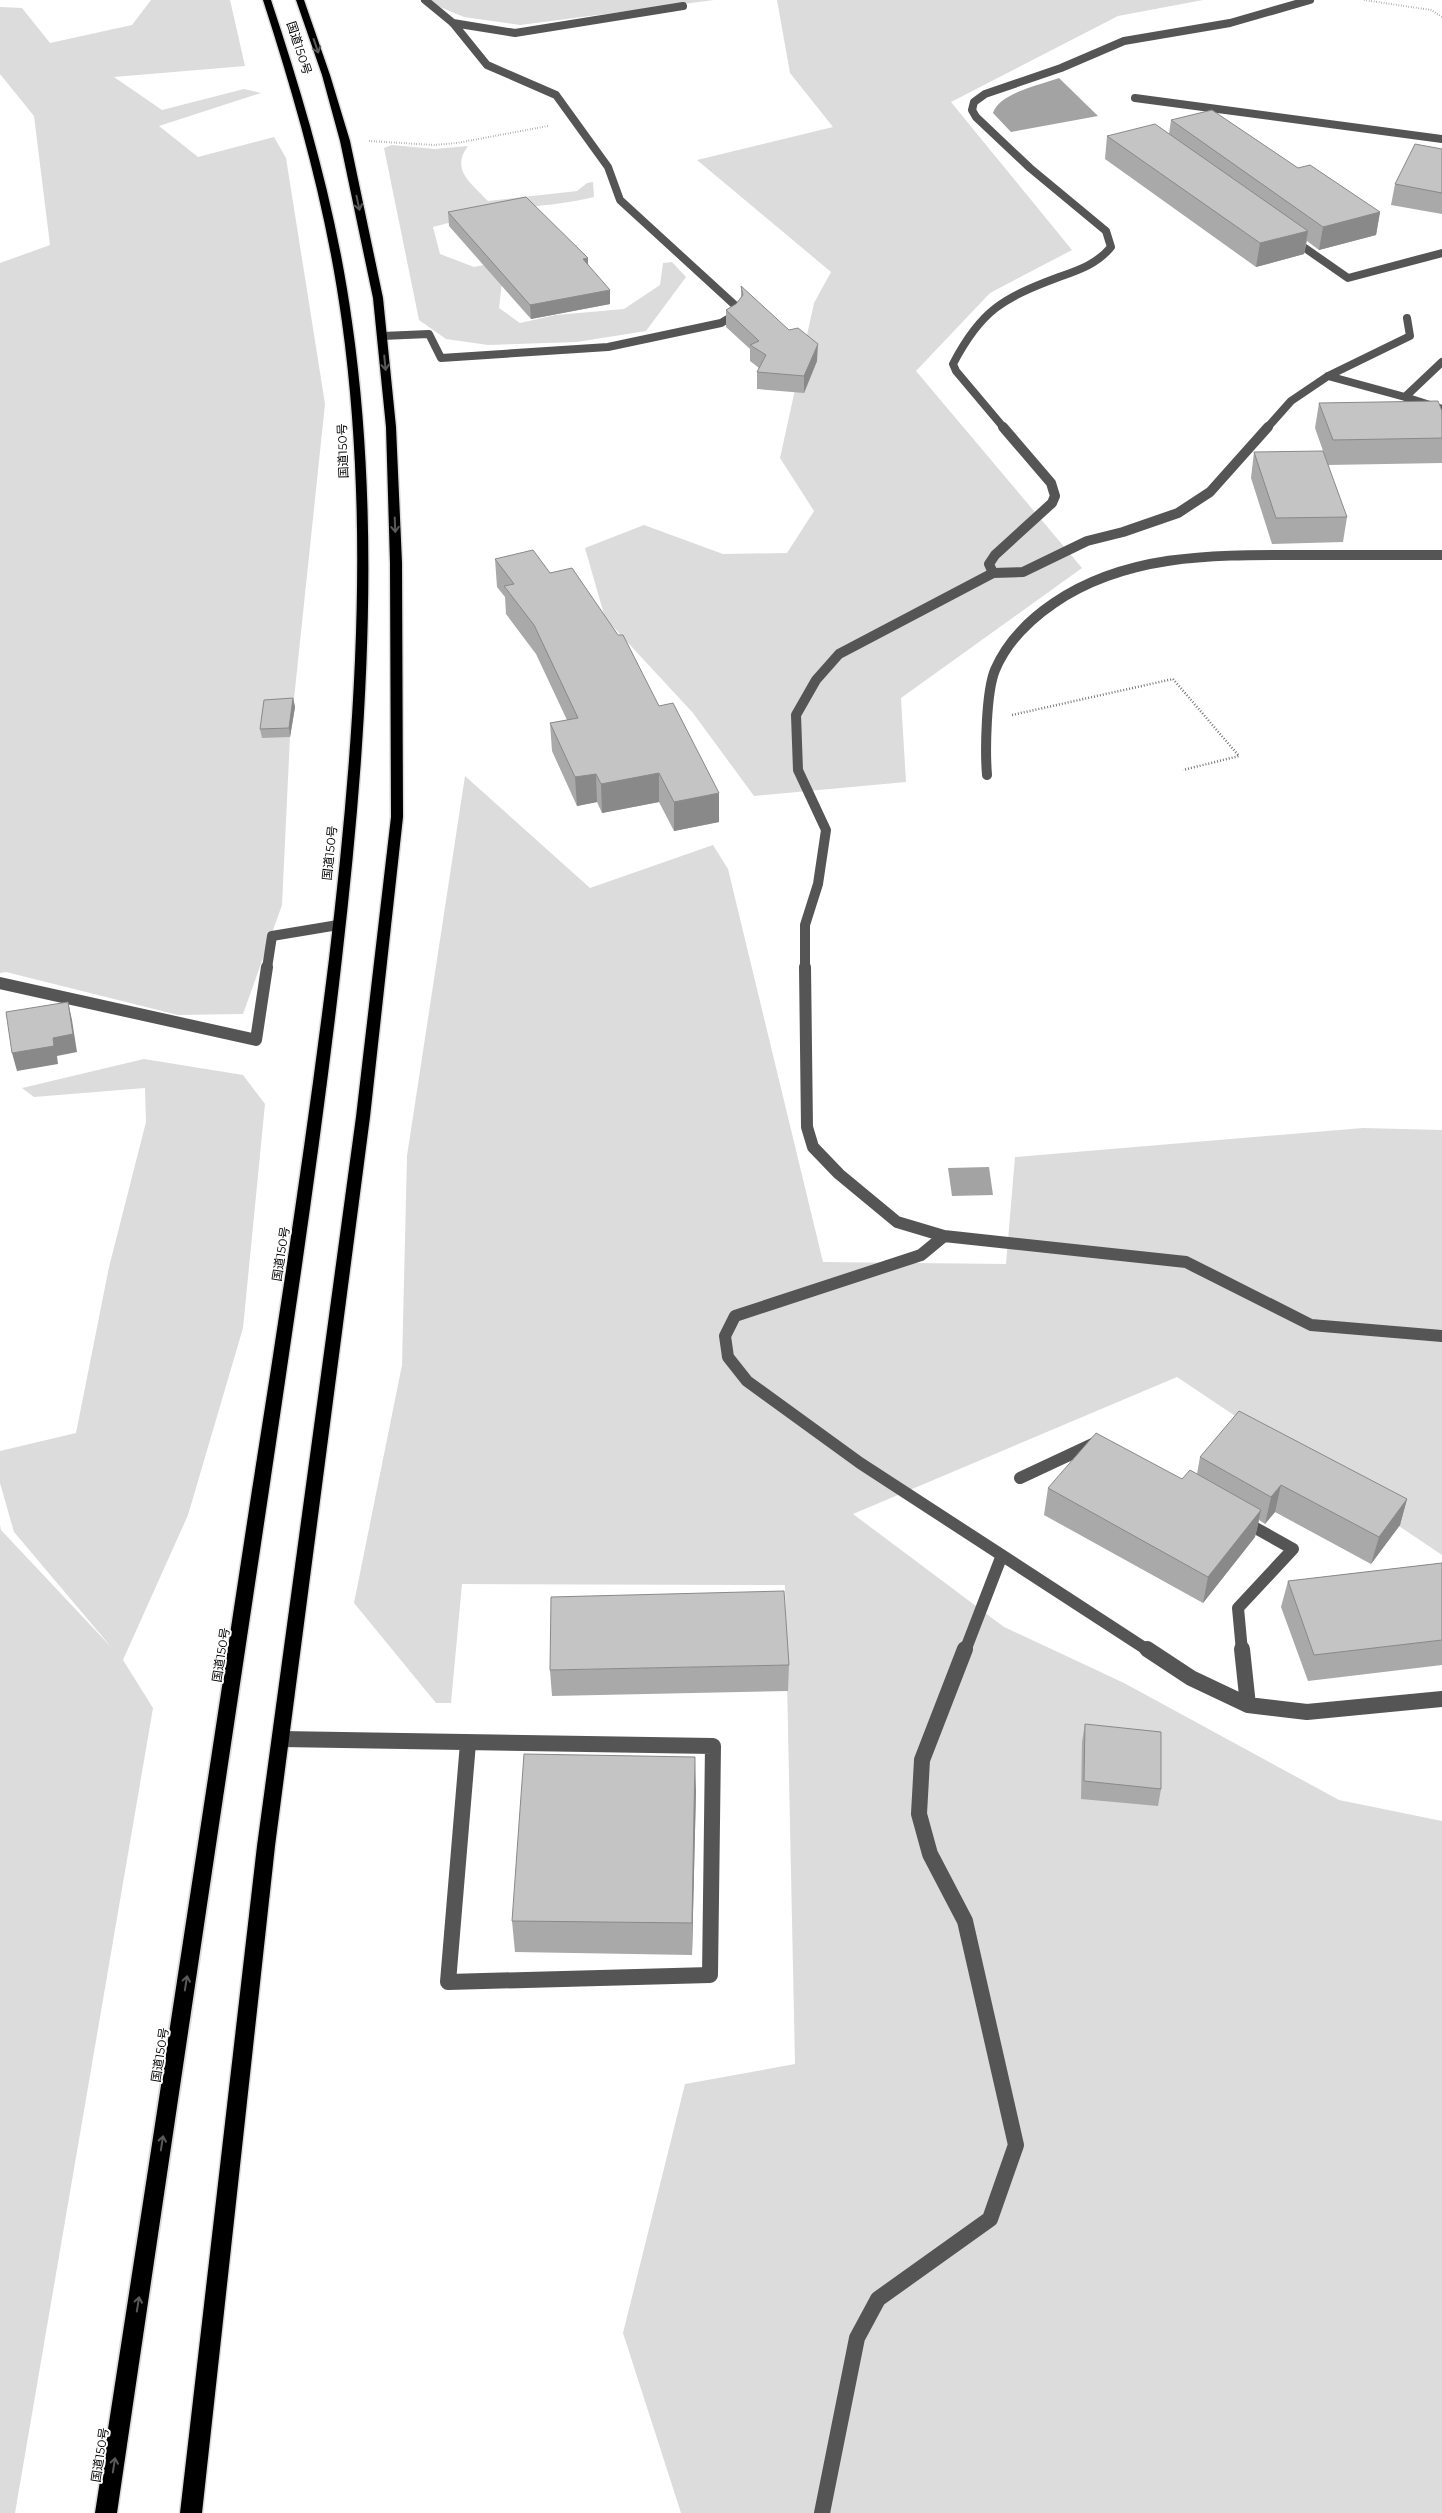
<svg xmlns="http://www.w3.org/2000/svg" width="1442" height="2513" font-family="Montserrat,'Noto Sans JP',sans-serif">
<rect width="100%" height="100%" fill="#fff"/>
<path fill="#dcdcdc" d="M151,0H230L245,66L114,77L162,110L244,89L261,93L159,126L198,157L274,137L286,158L325,404L290,737L282,905L243,1014L178,1015L6,972L0,973V263L50,245L34,116L0,74V7L22,8L50,43L132,25Z
M423,0H714L520,25L464,17Z
M777,0H1203L1118,16L951,102L1072,250L990,293L916,371L1082,568L901,698L906,782L754,796L693,713L605,618L585,548L644,525L723,554L787,553L814,511L780,458L814,303L831,272L697,160L833,127L790,73Z
M392,145L435,149L468,146C450,170 472,184 488,201L577,191L587,183L593,182L594,197C567,204 541,205 513,209C486,213 459,220 433,227L440,254L474,267L577,245L575,252L502,282L499,308L520,323L556,315L624,309L660,285L663,263L672,262L686,277L646,331L577,342L488,345L446,339L419,320L384,148Z
M465,776L590,888L713,845L728,869L823,1262L1006,1264L1015,1157L1363,1128L1442,1130V1555L1177,1377L853,1514L1004,1627L1124,1683L1339,1800L1442,1821V2513H681L623,2333L685,2084L795,2064L785,1585L462,1584L451,1703H436L354,1603L402,1365L407,1156Z
M144,1059L243,1075L265,1104L243,1328L188,1515L123,1660L153,1708L15,2513H0V1525L1,1530L112,1648L14,1532L0,1483V1451L76,1433L109,1267L146,1122L145,1088L34,1097L22,1088Z"/>
<path fill="#a3a3a3" d="M1059,78L1098,116L1011,132L993,113C999,93 1040,85 1059,78Z
M989,1167L993,1195L952,1196L948,1168Z"/>
<g fill="none" stroke-linecap="round" stroke-linejoin="round">
<g stroke="#dbdbdb" stroke-width="3">
<path id="highway" d="M263,0H271C306,105 337,212 352,322C382,531 366,749 342,958C322,1136 295,1313 269,1490C218,1831 167,2172 117,2513H95C148,2172 200,1831 252,1490C280,1313 307,1137 329,959C354,750 371,532 342,322C327,212 297,105 263,0Z
M296,0H304L330,75L350,141L383,298L396,427L402,563L403,817L370,1117L275,1846L202,2513H180L257,1846L356,1117L391,817L390,563L386,427L373,298L340,141L322,75Z"/>
</g>
<path stroke="#777" stroke-width="2" stroke-dasharray="0.5 2" stroke-linecap="butt" d="M1364,0L1431,10L1442,17
M369,141L434,145L457,143L548,126"/>
<path stroke="#777" stroke-width="2.5" stroke-dasharray="1 2" stroke-linecap="butt" d="M1012,715L1173,679L1239,756L1183,770"/>
<path stroke="#555" stroke-width="8" d="M453,23L515,33L683,6
M1135,98L1442,139
M1292,239L1348,278L1442,253
M382,336L429,334L441,358L608,347L721,323L733,316L738,308L620,200L608,167L556,95L487,65L453,23L425,0
M1442,362L1405,397L1442,409
M1328,376L1405,397
M1004,428L956,371L953,364C981,310 1003,298 1059,277C1079,270 1097,264 1111,247L1106,231L1030,168L976,117L972,110L974,102L985,94L1061,68L1124,41L1230,23L1310,0
M1267,428L1291,401L1328,376L1410,336L1407,318"/>
<path stroke="#555" stroke-width="10" d="M993,573L989,564L995,555L1052,503L1055,496L1051,483L1003,427
M987,775C985,751 986,692 995,670C1007,642 1029,620 1054,603C1129,552 1219,555 1306,555C1351,555 1397,555 1442,555
M267,968L272,936L338,925
M805,968V925L818,884L826,830L798,770L796,715L816,680L839,654L993,573L1023,572L1087,541L1123,532L1178,513L1210,492L1268,427"/>
<path stroke="#555" stroke-width="12" d="M805,967L807,1127L813,1147L839,1174L897,1222L944,1236L1186,1262L1311,1325L1442,1336
M0,983L256,1040L267,967
M944,1236L921,1255L735,1316L725,1336L728,1357L747,1381L860,1463L1149,1651
M1020,1478L1097,1442
M965,1651L1002,1555
M1242,1651L1238,1608L1293,1549L1243,1521"/>
<path stroke="#555" stroke-width="16" d="M1147,1649L1191,1678L1248,1705L1307,1712L1442,1699
M1242,1649L1248,1705
M281,1739L713,1746L710,1975L448,1982L468,1743
M822,2513L857,2338L878,2299L990,2219L1016,2145L965,1921L930,1854L919,1814L922,1760L965,1649"/>
<use href="#highway" fill="#000" fill-rule="evenodd"/>
</g>
<path fill="#a9a9a9" d="M1171,120L1298,168L1380,212L1376,235L1319,250L1307,241L1304,254L1256,267L1105,159L1107,136L1169,134Z
M1442,149V214L1391,205L1395,184Z
M448,212L588,258V264L610,304L531,319L449,226Z
M741,286L817,361L804,393L757,389V372L759,368L750,361V349L726,327V310L736,304L741,297Z
M1319,403L1442,411V463L1328,465L1315,428Z
M1254,452L1347,517L1343,542L1272,544L1251,478Z
M495,559L719,822L674,831L659,802L602,813L597,802L577,806L552,751L550,723L567,720L536,654L506,614L505,597L497,587Z
M293,698L295,707L290,737L262,738L260,729Z
M1200,1457L1407,1499L1400,1525L1371,1564L1275,1512L1265,1524L1259,1520L1255,1537L1203,1603L1044,1515L1048,1488L1182,1479L1197,1474Z
M1442,1563V1665L1308,1681L1281,1607L1288,1581Z
M789,1665L788,1691L552,1696L550,1670Z
M1085,1724L1161,1789L1158,1806L1081,1799L1082,1742Z
M696,1790L692,1955L515,1952L512,1921Z"/>
<path fill="#898989" d="M1380,212L1376,235L1319,250L1323,227Z
M1308,231L1304,254L1256,267L1260,243Z
M588,258V272L583,259Z
M610,290V304L531,319L530,305Z
M818,344L817,361L804,393V376Z
M293,698L295,707L290,737L289,728Z
M659,773V802L602,813L601,784Z
M596,774L597,802L577,806L575,777Z
M719,793V822L674,831V802Z
M68,1002L72,1020L77,1052L57,1056L58,1064L17,1071L12,1053Z
M1281,1485L1275,1512L1265,1524L1271,1497Z
M1407,1499L1400,1525L1371,1564L1379,1537Z
M1261,1510L1255,1537L1203,1603L1208,1577Z
M695,1757L696,1790L692,1955V1923Z"/>
<path fill="#c4c4c4" stroke="#898989" d="M1212,110L1298,168L1310,165L1380,212L1323,227L1171,120Z
M1155,124L1308,231L1260,243L1107,136Z
M1415,144L1442,149V193L1395,184Z
M526,197L588,258L583,259L610,290L530,305L448,212Z
M741,286L789,330L798,328L818,344L804,376L757,372L766,355L750,345L759,341L726,310L736,304L743,295Z
M1438,401L1442,411V438L1333,440L1319,403Z
M1323,451L1347,517L1276,518L1254,452Z
M533,550L550,573L572,568L618,635H623L659,706L673,703L719,793L674,802L659,773L601,784L596,774L575,777L550,723L578,718L534,625L504,586L514,584L495,559Z
M293,698L289,728L260,729L264,700Z
M68,1002L73,1034L53,1038L54,1046L12,1053L6,1012Z
M1239,1411L1407,1499L1379,1537L1281,1485L1271,1497L1200,1457Z
M1096,1433L1182,1479L1190,1470L1261,1510L1208,1577L1048,1488Z
M1442,1563V1640L1314,1655L1288,1581Z
M784,1591L789,1665L550,1670L551,1597Z
M1085,1724L1161,1732V1789L1084,1781Z
M524,1754L695,1757L692,1923L512,1921Z"/>
<defs><path id="oneway-shaft" d="M-6 0H5M1.5-3L5.5 0L1.5 3" fill="none" stroke-width="1.6" stroke-linecap="round" stroke-linejoin="round" transform="scale(1.25)"/></defs>
<g stroke="#595959">
<use href="#oneway-shaft" transform="translate(316 46) rotate(71)"/>
<use href="#oneway-shaft" transform="translate(358 203) rotate(78)"/>
<use href="#oneway-shaft" transform="translate(385 363) rotate(84)"/>
<use href="#oneway-shaft" transform="translate(395 525) rotate(88)"/>
<use href="#oneway-shaft" transform="translate(186 1983) rotate(-81)"/>
<use href="#oneway-shaft" transform="translate(162 2143) rotate(-81)"/>
<use href="#oneway-shaft" transform="translate(138 2304) rotate(-81)"/>
<use href="#oneway-shaft" transform="translate(114 2465) rotate(-81)"/>
</g>
<g text-anchor="middle" stroke-width="4" stroke-linejoin="round" paint-order="stroke">
<g font-size="12" fill="#000" stroke="#fff">
<text transform="translate(299 48) rotate(72)" y="4">国道150号</text>
<text transform="translate(343 451) rotate(-92)" y="4">国道150号</text>
<text transform="translate(330 853) rotate(-84)" y="4">国道150号</text>
<text transform="translate(281 1254) rotate(-81)" y="4">国道150号</text>
<text transform="translate(221 1655) rotate(-81)" y="4">国道150号</text>
<text transform="translate(160 2055) rotate(-81)" y="4">国道150号</text>
<text transform="translate(100 2455) rotate(-81)" y="4">国道150号</text>
</g>
</g>
</svg>
